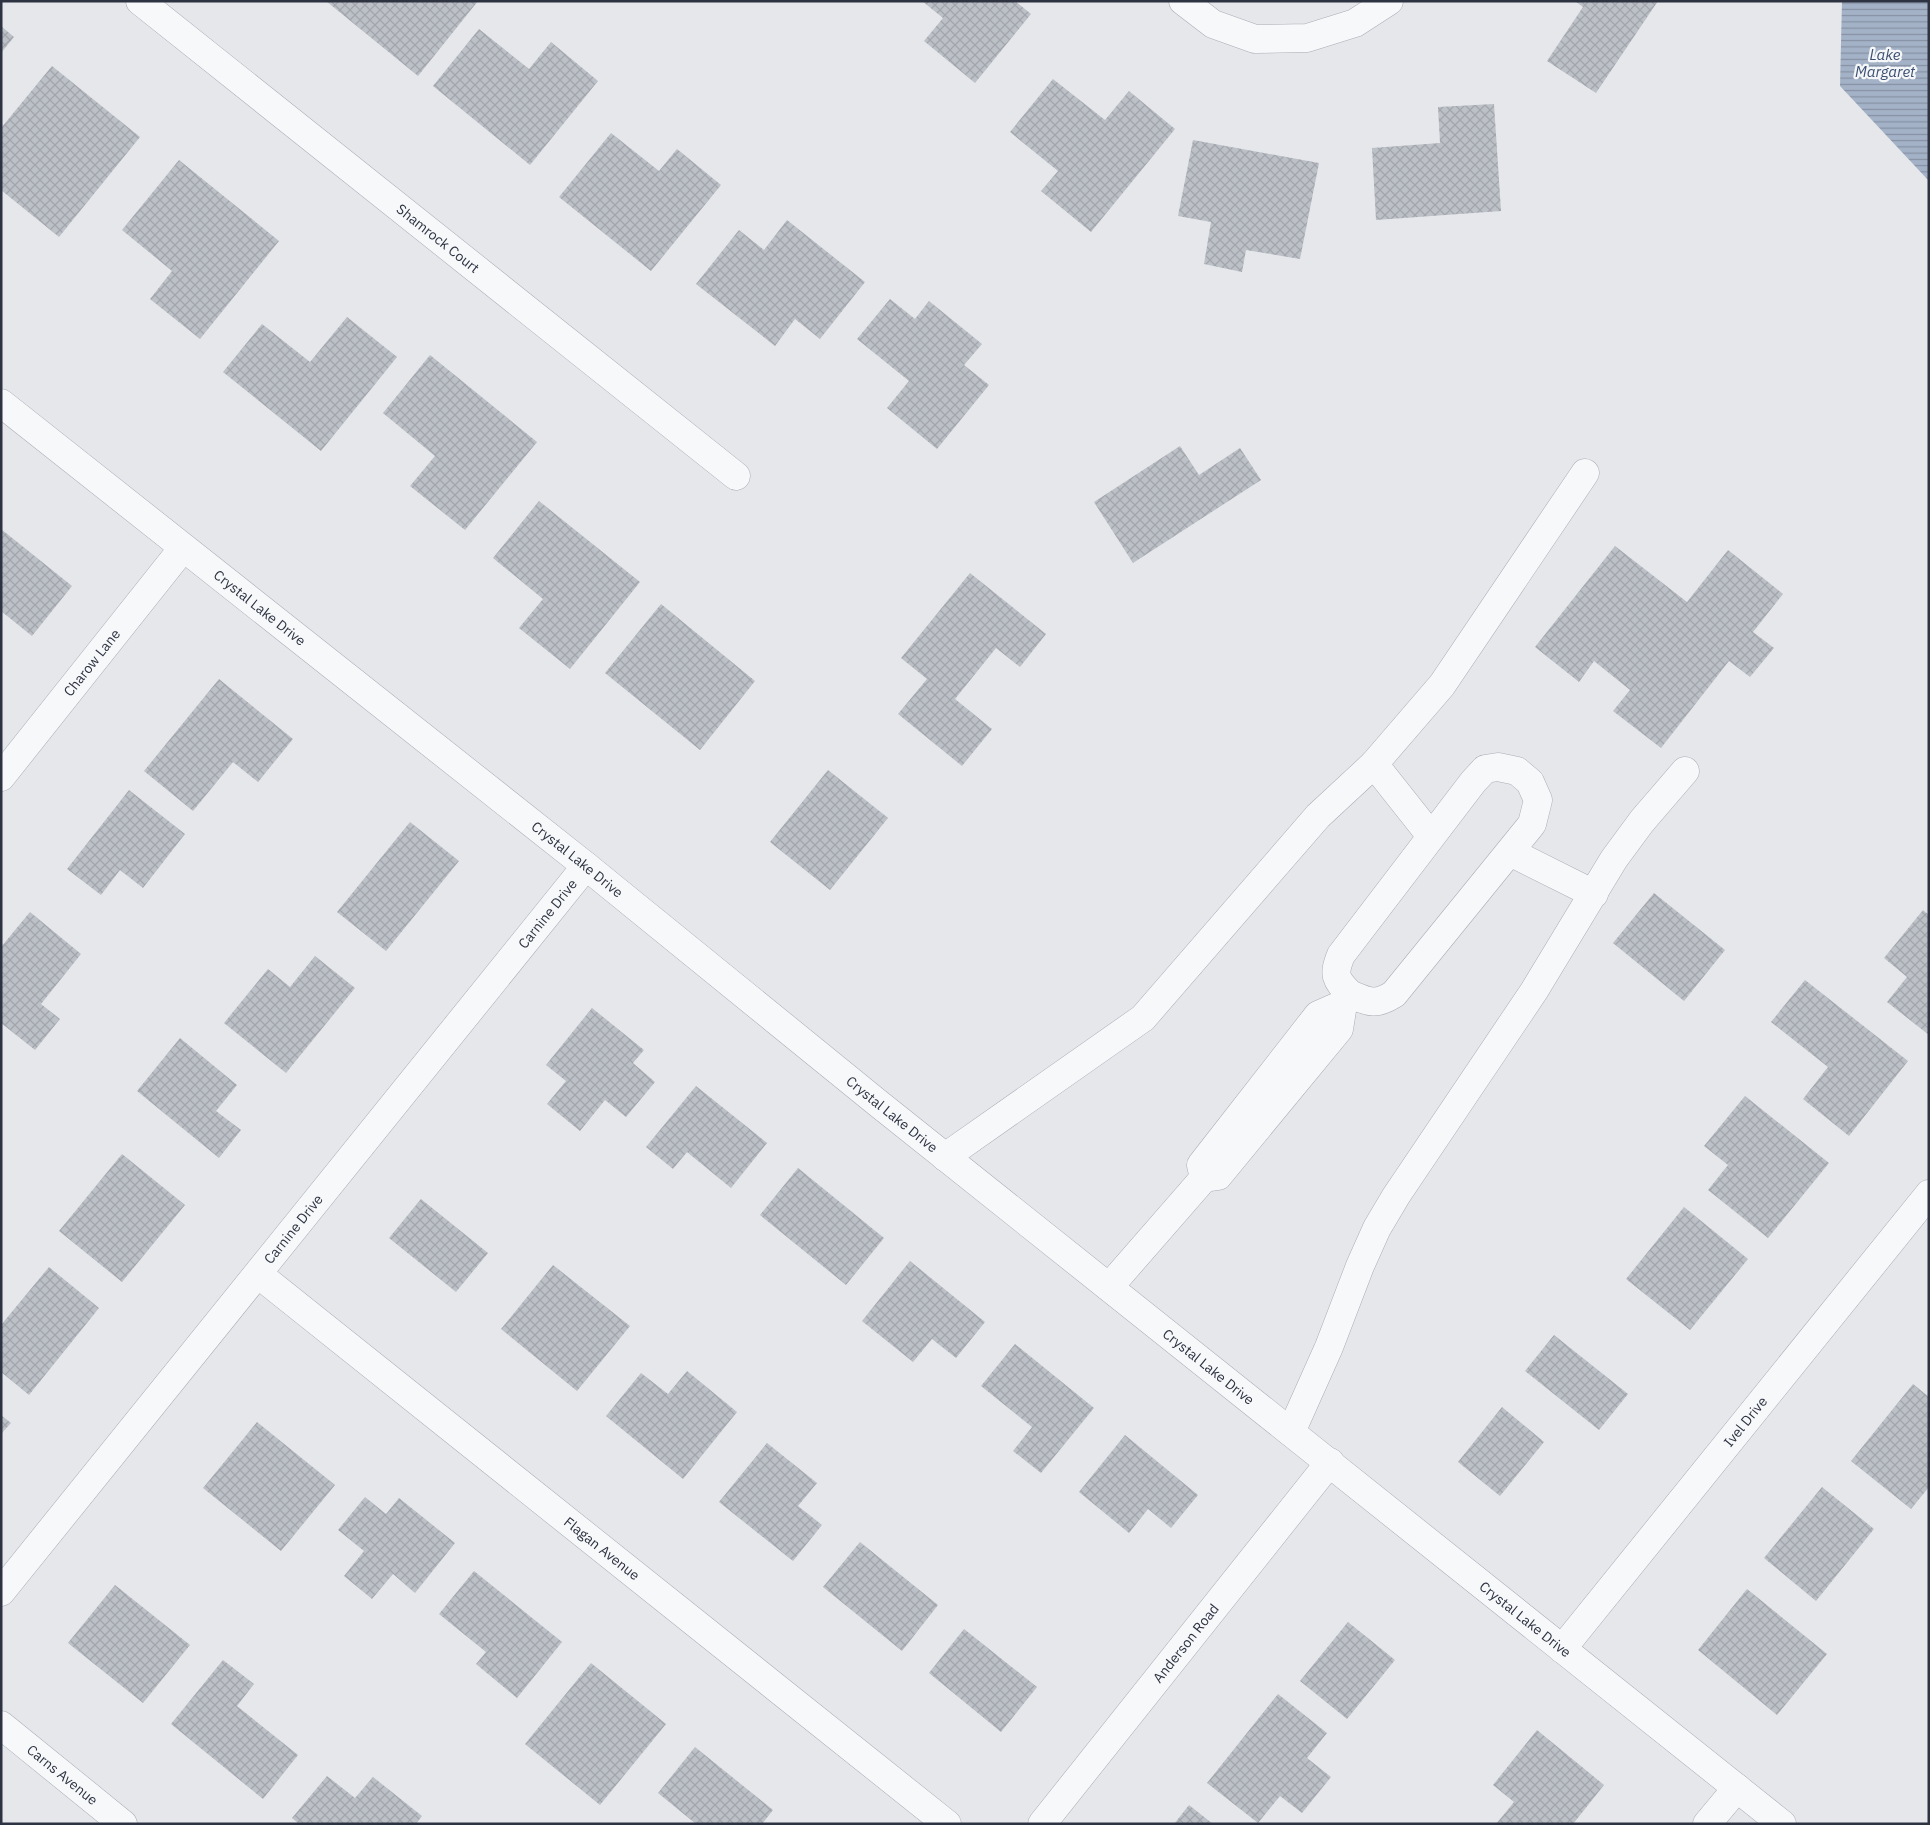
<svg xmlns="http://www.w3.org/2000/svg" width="1930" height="1825" font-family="'IBM Plex Sans',sans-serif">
<defs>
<pattern id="water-rules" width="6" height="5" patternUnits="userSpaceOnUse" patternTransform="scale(1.25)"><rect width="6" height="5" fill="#a4b2c7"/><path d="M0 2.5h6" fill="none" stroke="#8691a3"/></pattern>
<pattern id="building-cross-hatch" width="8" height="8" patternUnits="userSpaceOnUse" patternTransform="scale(1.25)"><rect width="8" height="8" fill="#bcc0c7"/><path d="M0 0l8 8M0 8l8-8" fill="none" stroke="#a2a5ac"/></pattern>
</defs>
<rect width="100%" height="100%" fill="#e5e7eb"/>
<path fill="url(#water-rules)" d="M1842,1H1929V181L1840,86Z"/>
<path fill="url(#building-cross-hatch)" d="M326,1H478L418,76Z
M922,1H1015L1031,14L975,83L924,41L943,18Z
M1575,1H1658L1596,93L1547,61L1583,7Z
M1,26L14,37L1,53Z
M479,29L529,69L551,42L598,81L530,165L433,86Z
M52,66L140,137L59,237L1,190V128Z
M1053,79L1105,120L1129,91L1175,129L1091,232L1041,191L1058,171L1010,132Z
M1494,104L1501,211L1376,220L1372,148L1440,143L1438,107Z
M611,133L659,171L677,149L721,185L651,271L559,197Z
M1193,140L1319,163L1300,259L1246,250L1242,272L1204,264L1211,222L1178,216Z
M179,160L279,241L200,339L150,299L172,271L122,230Z
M787,220L865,282L820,339L795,319L775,346L696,284L739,230L764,250Z
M890,299L915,319L929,301L982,344L964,365L989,385L937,449L887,408L909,381L857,339Z
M347,317L397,357L321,451L223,372L262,324L310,362Z
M430,355L537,442L465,530L410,486L435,456L383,413Z
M1180,446L1199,475L1240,448L1261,480L1133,563L1094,502Z
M539,501L640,582L570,669L519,628L543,599L493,558Z
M1,529L72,586L32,636L1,611Z
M1615,546L1687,602L1728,550L1783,594L1753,632L1774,648L1750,677L1729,661L1661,748L1613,711L1630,690L1594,661L1579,682L1535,647Z
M970,573L1046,634L1020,667L996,648L955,699L992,729L962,766L898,714L927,679L901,658Z
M661,604L755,681L700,750L605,673Z
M219,679L293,739L258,782L233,762L193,811L144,771Z
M828,770L888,818L830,890L770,842Z
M129,790L185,834L143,888L120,870L101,895L67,869Z
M410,822L459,861L386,951L337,912Z
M1654,893L1725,950L1684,1001L1613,943Z
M1923,910L1929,915V1035L1887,1002L1907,977L1884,958Z
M30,912L81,954L41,1004L60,1019L35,1050L1,1023V947Z
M315,956L355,988L286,1073L224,1023L268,969L290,987Z
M1805,980L1908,1061L1849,1136L1803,1099L1828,1067L1771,1022Z
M592,1008L644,1050L633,1063L655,1082L626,1117L605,1100L580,1131L547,1104L566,1081L546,1065Z
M180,1038L237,1085L216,1111L241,1130L219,1158L137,1091Z
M696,1086L767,1143L731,1188L687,1152L673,1169L646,1147Z
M1745,1096L1829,1163L1768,1238L1708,1190L1728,1165L1704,1146Z
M122,1154L185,1205L122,1282L59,1231Z
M798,1168L884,1238L846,1285L760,1215Z
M421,1199L488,1253L456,1292L389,1238Z
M1684,1207L1748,1259L1690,1330L1626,1279Z
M910,1261L985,1322L956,1358L932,1339L913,1362L862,1321Z
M553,1265L630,1326L577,1391L501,1329Z
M49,1267L99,1308L29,1395L1,1372V1325Z
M1554,1335L1628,1394L1599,1430L1525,1371Z
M1015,1344L1094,1408L1041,1473L1013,1451L1032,1427L981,1386Z
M687,1371L737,1412L683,1479L606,1416L641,1373L668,1394Z
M1913,1384L1929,1397V1487L1911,1509L1851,1461Z
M1502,1407L1544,1442L1500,1496L1458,1462Z
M1,1415L11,1423L1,1434Z
M257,1422L335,1485L281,1551L203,1488Z
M1125,1435L1198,1495L1171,1528L1148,1509L1129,1533L1079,1492Z
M767,1443L817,1483L798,1506L822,1525L793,1561L719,1502Z
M1822,1487L1874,1529L1816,1601L1764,1558Z
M365,1497L386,1514L399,1498L455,1543L415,1593L393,1574L372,1599L344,1576L364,1551L338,1530Z
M860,1542L938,1605L902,1651L823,1587Z
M474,1571L562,1642L517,1698L476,1664L486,1652L439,1614Z
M115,1585L190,1645L143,1703L68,1643Z
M1747,1589L1827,1654L1777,1715L1698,1650Z
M1348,1622L1395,1660L1347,1719L1300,1681Z
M964,1629L1037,1687L1001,1732L929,1673Z
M223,1660L254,1684L237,1706L298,1755L263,1799L171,1724Z
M591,1663L666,1724L600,1805L525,1744Z
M1278,1694L1327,1733L1307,1758L1331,1777L1302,1813L1280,1796L1258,1823L1207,1783Z
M1537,1730L1604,1785L1573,1824H1496L1514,1802L1493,1785Z
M695,1747L773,1810L762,1824H696L658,1793Z
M327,1776L355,1798L373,1777L422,1816L416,1824H299L292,1818Z
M1189,1805L1213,1824H1174Z"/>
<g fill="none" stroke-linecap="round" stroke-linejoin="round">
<g stroke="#aaadb5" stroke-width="29">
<g id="minor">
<path id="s1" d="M140,1L736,476"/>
<path d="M1183,1L1213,24L1255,39L1307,38L1355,23L1389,1"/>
<path id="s2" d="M1,403L586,866L879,1104L1782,1824"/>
<path id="s3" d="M1,777L183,548"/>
<path d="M1431,836L1374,764L1442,685L1585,473"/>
<path d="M1510,852L1594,894"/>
<path d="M945,1157L1143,1018L1318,816L1374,764"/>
<path d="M1204,1178L1201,1165L1318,1015L1343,1004"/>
<path id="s4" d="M258,1274L947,1824"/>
<path d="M1109,1287L1204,1178L1218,1176L1339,1029L1343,1004L1350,994C1369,1002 1375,1006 1394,994L1532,824L1538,800L1530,782L1517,771L1498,767L1485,769L1473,782L1341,955C1333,975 1335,979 1350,994"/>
<path d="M1291,1432L1329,1347L1360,1266L1377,1228L1396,1196L1534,991L1614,859L1642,821L1685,771"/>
<path id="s5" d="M1,1592L586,866"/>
<path id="s6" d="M1562,1649L1929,1194"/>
<path id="s7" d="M1,1725L123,1824"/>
<path id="s8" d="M1042,1824L1330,1462"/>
<path d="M1707,1824L1737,1788"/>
</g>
</g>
<use href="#minor" stroke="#f7f8fa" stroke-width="28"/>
</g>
<g text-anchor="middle" stroke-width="4.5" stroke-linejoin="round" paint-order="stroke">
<g font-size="14" fill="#2e3342" stroke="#f4f6f8">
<text dy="5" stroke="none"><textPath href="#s1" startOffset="381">Shamrock Court</textPath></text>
<text dy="5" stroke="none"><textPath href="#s2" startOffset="330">Crystal Lake Drive</textPath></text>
<text dy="5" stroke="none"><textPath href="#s3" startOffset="146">Charow Lane</textPath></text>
<text dy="5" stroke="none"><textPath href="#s2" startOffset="735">Crystal Lake Drive</textPath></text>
<text dy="5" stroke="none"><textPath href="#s5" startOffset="871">Carnine Drive</textPath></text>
<text dy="5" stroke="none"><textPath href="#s2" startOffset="1140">Crystal Lake Drive</textPath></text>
<text dy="5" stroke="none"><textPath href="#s5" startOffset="466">Carnine Drive</textPath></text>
<text dy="5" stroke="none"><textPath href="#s2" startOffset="1545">Crystal Lake Drive</textPath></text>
<text dy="5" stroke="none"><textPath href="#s6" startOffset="292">Ivel Drive</textPath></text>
<text dy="5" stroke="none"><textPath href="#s4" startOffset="440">Flagan Avenue</textPath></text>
<text dy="5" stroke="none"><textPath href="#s2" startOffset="1950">Crystal Lake Drive</textPath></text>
<text dy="5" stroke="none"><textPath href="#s8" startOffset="231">Anderson Road</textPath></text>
<text dy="5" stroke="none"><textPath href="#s7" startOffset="79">Carns Avenue</textPath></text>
</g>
<g font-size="15" font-style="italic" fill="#3c4f72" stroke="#f4f6f8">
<text x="1885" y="60">Lake<tspan x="1885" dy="17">Margaret</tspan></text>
</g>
</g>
<rect width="1930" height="1825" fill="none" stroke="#2e3342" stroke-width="5"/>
</svg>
